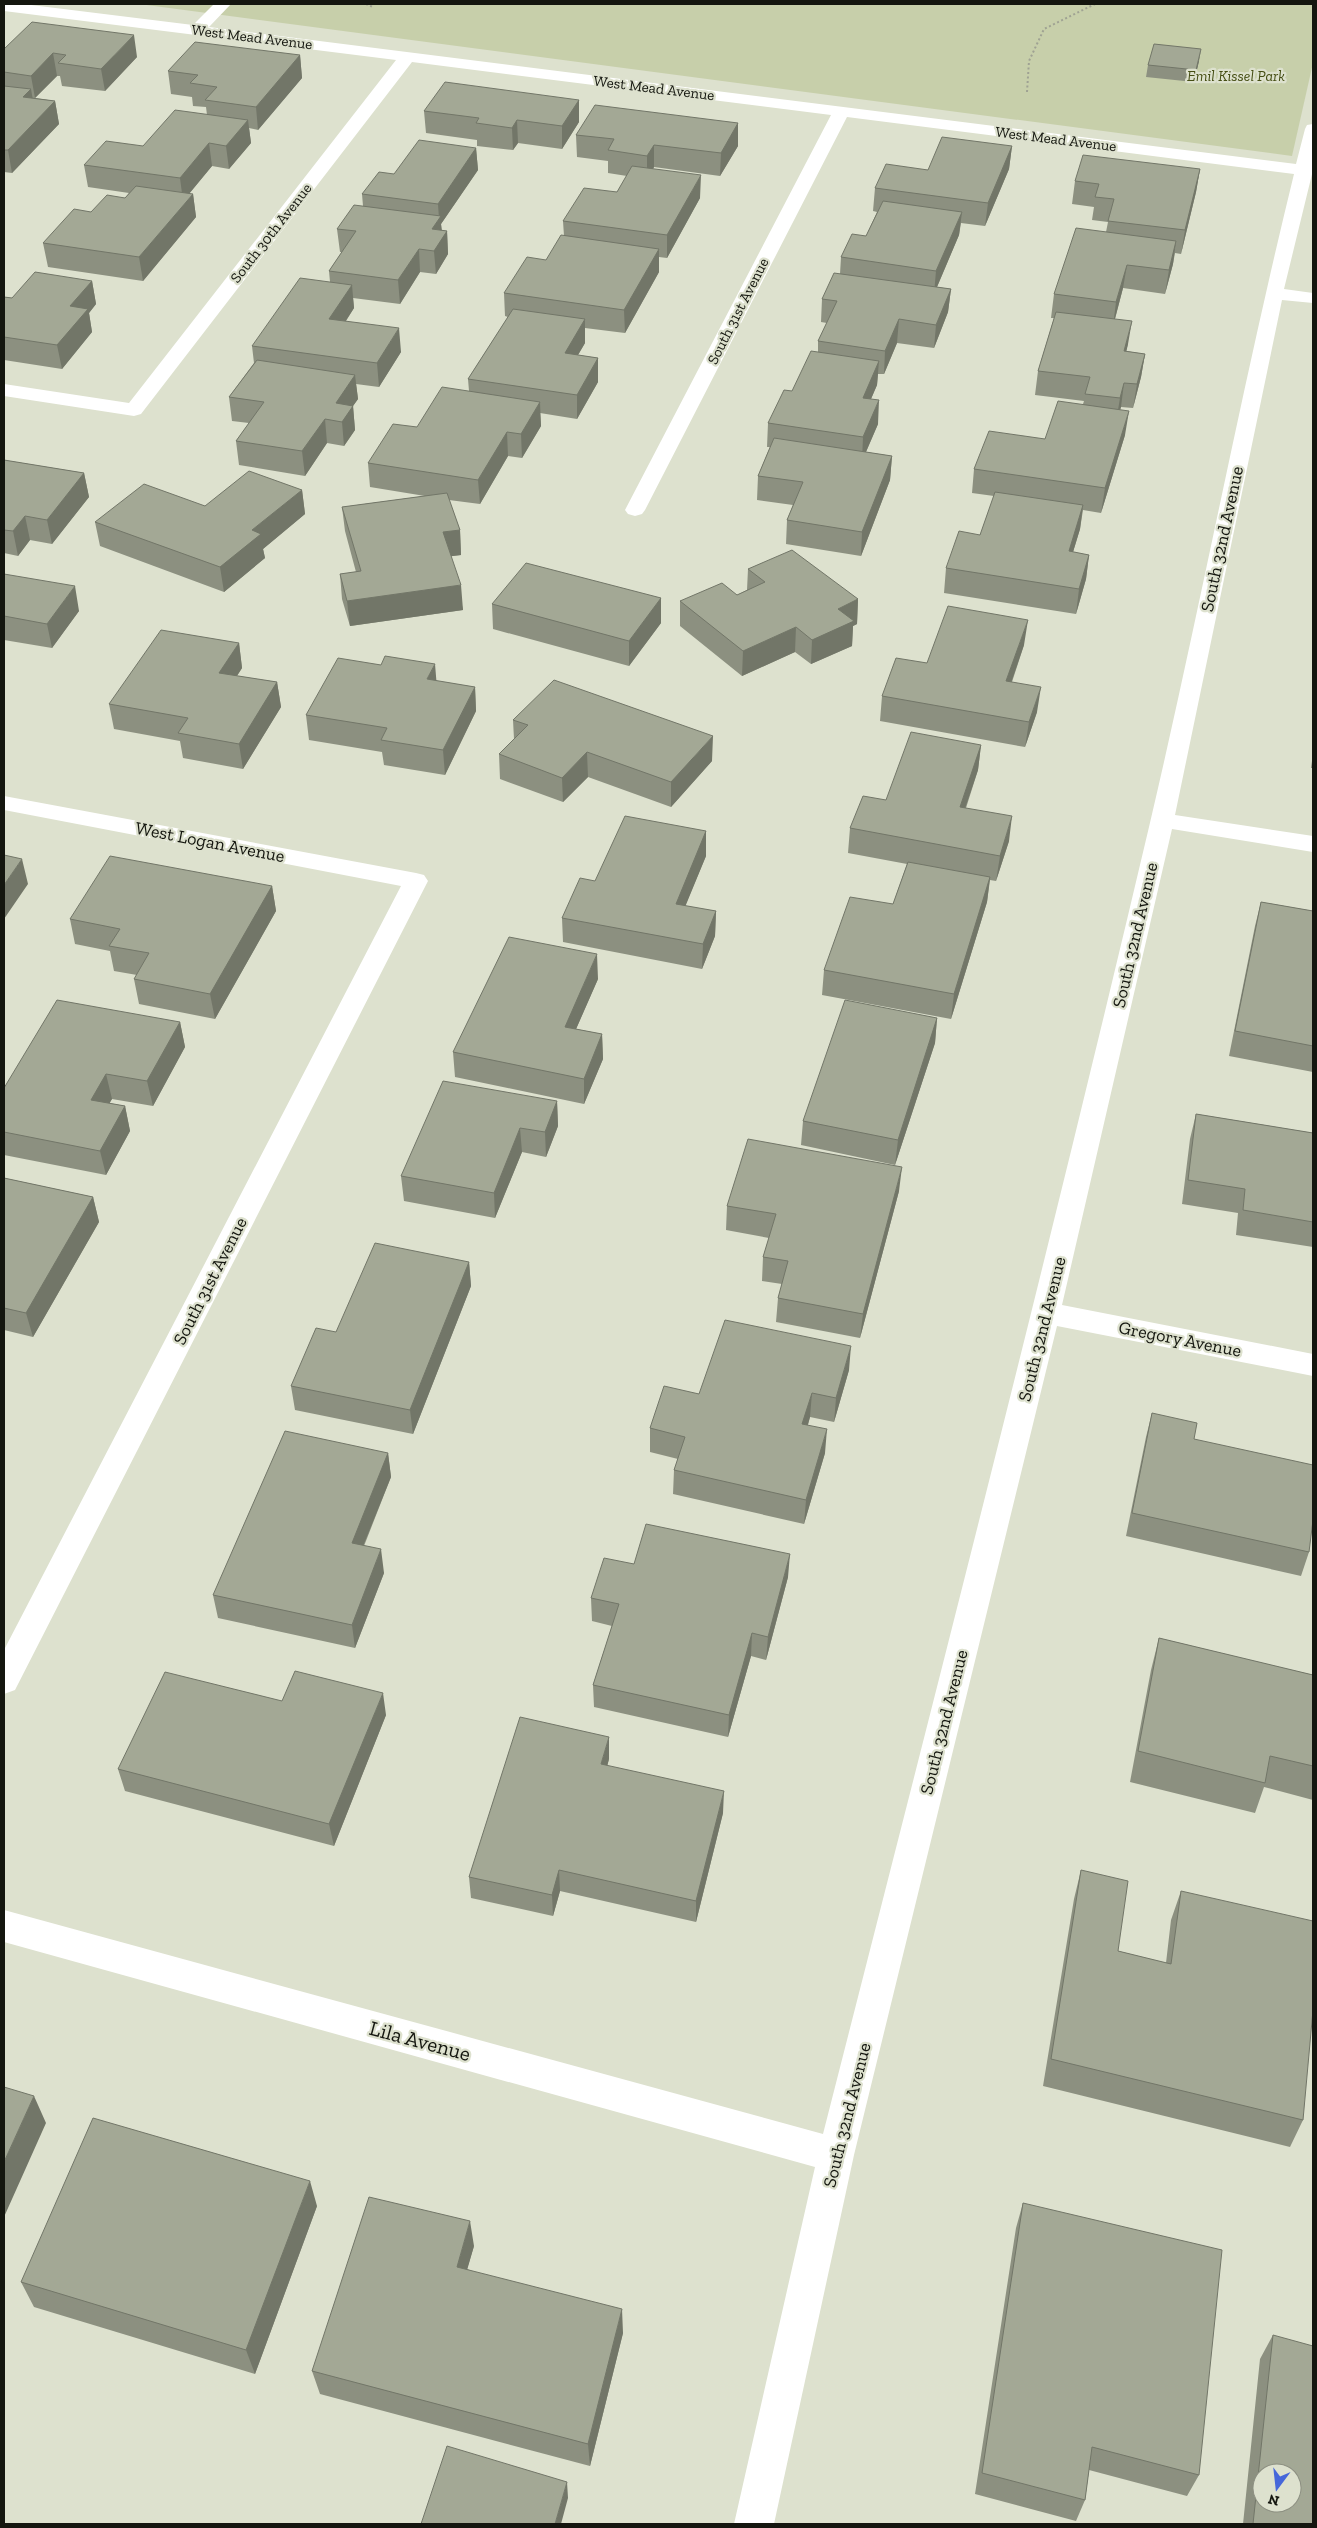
<svg xmlns="http://www.w3.org/2000/svg" width="1317" height="2528" font-family="'Zilla Slab',serif">
<rect width="100%" height="100%" fill="#dde1ce"/>
<path fill="#c7cfaa" d="M139,4H1313V63L1292,156Z"/>
<g fill="none" stroke-linecap="round" stroke-linejoin="round">
<path stroke="#9fa293" stroke-width="2" stroke-dasharray="2 2.5" stroke-linecap="butt" d="M366,4L373,7
M1027,92L1029,61L1044,29L1095,4"/>
<path fill="#fff" fill-rule="evenodd" d="M4,4H23L193,25L214,4H231L209,27L1296,164L1305,129L1307,125L1313,124V170L1284,289L1313,293V303L1282,300L1175,815L1313,836V852L1172,829L1062,1305L1313,1354V1376L1057,1326L854,2155L774,2524H734L815,2167L4,1942V1910L823,2134C934,1699 1046,1264 1149,827C1200,610 1241,390 1294,174L847,117L645,510L642,514L635,516L628,514L625,510L831,115L412,62L141,414L134,416L4,396V384L129,403L396,60L4,11Z
M4,796L416,873L424,875L428,881L15,1690L4,1694V1650L401,886L4,810Z"/>
</g>
<path fill="#8c9080" d="M4,49L137,57L105,91L62,86L60,76H57L35,98L55,101L59,124L12,173L4,172Z
M300,55L302,78L258,130L249,128L251,143L229,169L212,166L189,194H193L196,217L143,281L48,267L43,243L91,212L125,198L129,193L88,187L84,165L143,146L207,115L206,107L193,106L192,97L171,94L168,71Z
M1199,61L1194,82L1146,77L1148,65Z
M579,100V122L562,149L518,143L513,150L477,146V140L426,133L424,111Z
M738,123V146L720,176L654,167L653,169L700,198L667,258L659,257V272L625,333L585,328V343L578,355L598,358V382L577,419L540,413L541,426L522,458L508,456L480,504L449,500L460,530L461,555L451,556L463,610L350,626L342,599L340,574L356,572L345,531L342,507L425,496L370,487L368,463L469,391L468,379L508,317L505,316L504,293L546,260L564,236L563,221L617,192L627,176L608,173V161L577,157L576,135Z
M1012,146L1009,169L985,226L961,223L959,235L937,287L951,289L948,312L934,348L897,343L884,374H878L877,385L871,399L878,424L866,452L892,456L890,480L861,556L786,544L787,520L793,505L757,500L758,476L770,447H767L768,423L792,391L818,352V341L827,323L821,322L822,299L840,274L841,257L866,236L877,212L873,211L875,188L928,170Z
M476,148L478,170L441,224L442,230L447,231L448,254L436,274L420,272L400,304L353,298L354,308L346,321L401,352L379,387L356,384L358,399L353,406L355,430L344,446L327,443L305,476L239,465L236,441L249,423L232,421L229,397L254,363L252,346L330,282L329,271L342,252H340L337,229L363,206L362,194L394,174Z
M1200,169L1196,192L1181,254L1175,253L1173,264L1165,294L1123,288L1115,319L1128,344L1126,351L1145,354L1141,377L1133,408L1121,407L1120,410L1125,435L1101,513L1083,510L1080,529L1073,552L1089,555L1086,579L1076,614L944,593L946,568L980,535L994,496L972,493L974,469L1045,439L1083,404L1084,401L1035,395L1038,371L1054,318H1051L1054,294L1106,232L1108,222L1092,220L1094,207L1072,204L1075,181Z
M92,281L96,304L89,313L92,332L62,369L4,360V297L12,298Z
M4,460L84,473L89,497L52,544L30,540L18,556L4,553Z
M302,490L305,514L263,549L265,558L224,592L100,546L95,522L205,506Z
M748,569L858,599L857,624L853,626L852,646L811,664L795,652L742,676L680,626V601L737,595L747,590Z
M4,574L79,611L52,648L4,640Z
M661,598V623L629,666L493,629L492,604Z
M239,643L242,668L237,676L277,682L281,707L243,769L183,758L180,741L114,729L109,704Z
M1024,645L1012,682L1037,712L1025,747L880,721L882,696L927,663Z
M436,681L475,687L476,711L445,775L384,765L382,752L309,740L306,715Z
M513,720L712,761L671,807L588,777L563,802L500,779L499,754L514,739Z
M981,745L978,770L966,808L1009,841L996,881L990,880L987,902L951,1019L822,995L824,970L893,904L907,864L848,853L850,828L886,800Z
M1313,754V768H1311Z
M706,831V856L685,906L716,911L715,936L702,969L563,942L562,918L595,881Z
M272,886L276,911L215,1019L139,1004L134,979L137,975L114,971L110,951L75,944L70,919Z
M1261,902L1313,911V1072L1229,1056L1255,926Z
M598,979L576,1029L602,1034L603,1059L584,1104L455,1077L453,1052Z
M937,1018L935,1043L895,1165L801,1145L803,1121Z
M180,1022L185,1047L153,1106L112,1099L109,1103L125,1106L130,1131L106,1175L4,1155V1088Z
M557,1101L558,1126L546,1157L522,1152L495,1218L404,1201L401,1176Z
M1196,1114L1313,1133V1247L1236,1235L1238,1213L1182,1204L1190,1139Z
M4,1178L93,1197L99,1222L33,1337L4,1330Z
M899,1191L860,1338L776,1322L778,1298L782,1284L762,1281L763,1257L769,1238L726,1230L727,1206Z
M469,1262L471,1286L413,1434L295,1410L291,1386L336,1332Z
M849,1370L834,1422L810,1417L808,1425L825,1453L804,1524L673,1494L674,1470L678,1459L650,1452V1428L699,1394Z
M1152,1413L1194,1439L1309,1552L1301,1576L1126,1536L1146,1437Z
M388,1453L391,1477L364,1546L384,1573L355,1648L218,1618L213,1595Z
M634,1564L788,1577L766,1660L751,1656L728,1737L594,1707L593,1685L612,1626L592,1621L591,1598Z
M1159,1638L1313,1675V1800L1264,1787L1255,1813L1130,1782L1151,1670Z
M282,1701L386,1715L334,1846L125,1791L118,1769Z
M609,1759L607,1766L723,1813L696,1922L560,1891L553,1916L471,1898L469,1877Z
M1081,1870L1118,1951L1166,1963L1171,1920L1181,1891L1303,2120L1290,2147L1043,2086L1074,1899Z
M1023,2203L1199,2475L1187,2496L1089,2470L1085,2500L1076,2521L975,2494L1016,2228Z
M317,2206L255,2374L34,2307L21,2282Z
M474,2246L467,2269L623,2333L590,2466L320,2394L312,2371Z
M1273,2335L1313,2524H1243L1260,2359Z"/>
<path fill="#727668" d="M134,35L137,57L105,91L101,69Z
M1201,49L1199,61L1194,82L1196,70Z
M53,53L57,76L35,98L31,76Z
M300,55L302,78L258,130L256,107Z
M31,89L35,112L23,97Z
M579,100V122L562,149V126Z
M55,101L59,124L12,173L8,150Z
M248,120L251,143L229,169L226,146Z
M517,120L518,143L513,150L512,128Z
M738,123V146L720,176L721,153Z
M209,143L212,166L183,201L180,178Z
M654,145V167L647,178V156Z
M1012,146L1009,169L985,226L988,203Z
M476,148L478,170L441,224L442,238L447,231L448,254L436,274L432,229L439,219L438,204Z
M1200,169L1196,192L1181,254L1185,230Z
M701,175L700,198L667,258V235Z
M193,194L196,217L143,281L139,257Z
M962,212L959,235L934,294L936,271Z
M1176,241L1173,264L1165,294L1169,270Z
M419,249L420,272L400,304L398,280Z
M659,249V272L625,333L624,310Z
M1127,265L1123,288L1113,326L1116,302Z
M92,281L96,304L89,313L92,332L62,369L57,345L70,306Z
M352,285L354,308L332,342L329,319Z
M951,289L948,312L934,348L936,325Z
M585,319V343L565,377V353Z
M899,319L897,343L884,374L885,351Z
M1132,321L1128,344L1121,375L1124,351Z
M399,328L401,352L379,387L377,363Z
M1145,354L1141,377L1133,408L1137,384Z
M598,358V382L577,419V395Z
M879,361L877,385L861,422L863,398Z
M355,375L358,399L353,406L355,430L344,446L342,422L336,403Z
M1124,383L1121,407L1116,422L1120,398Z
M879,400L878,424L862,461L863,437Z
M540,402L541,426L522,458L521,434Z
M1129,411L1125,435L1101,513L1105,488Z
M325,419L327,443L305,476L302,451Z
M507,432L508,456L480,504L478,480Z
M892,456L890,480L861,556L862,532Z
M84,473L89,497L52,544L47,520Z
M302,490L305,514L263,549L265,558L224,592L220,567L252,530Z
M1083,505L1080,529L1066,575L1069,551Z
M25,516L30,540L18,556L13,531Z
M460,530L461,555L445,557L443,532Z
M1089,555L1086,579L1076,614L1079,589Z
M461,585L463,610L350,626L347,601Z
M75,586L79,611L52,648L47,624Z
M661,598V623L629,666V641Z
M858,599L857,624L853,626L852,646L811,664L812,640L838,609Z
M1028,620L1024,645L1003,706L1006,681Z
M796,627L795,652L742,676L743,651Z
M239,643L242,668L223,697L219,673Z
M435,664L437,688L427,679Z
M277,682L281,707L243,769L239,744Z
M475,687L476,711L445,775L443,750Z
M1041,687L1037,712L1025,747L1029,722Z
M713,736L712,761L671,807V782Z
M981,745L978,770L957,832L960,807Z
M587,752L588,777L563,802L562,778Z
M1012,816L1009,841L996,881L1000,856Z
M706,831V856L676,929V904Z
M22,859L28,884L4,919V885Z
M990,877L987,902L951,1019L954,994Z
M272,886L276,911L215,1019L210,994Z
M716,911L715,936L702,969L703,944Z
M597,954L598,979L566,1052L565,1027Z
M937,1018L935,1043L895,1165L898,1140Z
M180,1022L185,1047L153,1106L147,1081Z
M602,1034L603,1059L584,1104V1079Z
M106,1074L112,1099L97,1125L91,1100Z
M557,1101L558,1126L546,1157L545,1132Z
M125,1106L130,1131L106,1175L100,1151Z
M520,1128L522,1152L495,1218L494,1193Z
M902,1167L899,1191L860,1338L863,1314Z
M93,1197L99,1222L33,1337L26,1313Z
M469,1262L471,1286L413,1434L410,1410Z
M851,1346L849,1370L834,1422L836,1398Z
M812,1393L810,1417L801,1447L802,1424Z
M827,1429L825,1453L804,1524L806,1500Z
M388,1453L391,1477L355,1566L352,1543Z
M381,1549L384,1573L355,1648L352,1625Z
M790,1554L788,1577L766,1660L768,1637Z
M752,1633L751,1656L728,1737L729,1715Z
M383,1693L386,1715L334,1846L329,1824Z
M609,1737V1759L602,1786L601,1764Z
M724,1791L723,1813L696,1922V1901Z
M559,1870L560,1891L553,1916L552,1895Z
M34,2096L46,2123L4,2217V2162Z
M310,2181L317,2206L255,2374L246,2350Z
M470,2221L474,2246L461,2291L457,2267Z
M622,2309L623,2333L590,2466L588,2444Z
M567,2482L568,2498L561,2524H555Z"/>
<path fill="#a3a895" stroke="#727668" fill-rule="evenodd" d="M32,22L134,35L101,69L58,63L66,55L53,53L31,76L4,72V49Z
M195,42L300,55L256,107L205,100L217,87L190,83L198,75L168,71Z
M1154,44L1201,49L1196,70L1148,65Z
M445,82L579,100L562,126L517,120L512,128L476,123L479,118L424,111Z
M4,86L31,89L23,97L55,101L8,150H4Z
M595,105L738,123L721,153L654,145L647,156L608,150L614,139L576,135Z
M175,110L248,120L226,146L209,143L180,178L84,165L106,141L143,146Z
M942,137L1012,146L988,203L875,188L886,164L928,170Z
M419,140L476,148L438,204L362,194L379,172L394,174Z
M1083,155L1200,169L1185,230L1108,221L1114,199L1095,197L1099,184L1075,181Z
M632,166L701,175L667,235L563,221L584,188L617,192Z
M136,186L193,194L139,257L43,243L74,209L91,212L107,195L125,198Z
M883,201L962,212L936,271L841,257L852,234L866,236Z
M354,205L441,216L432,229L447,231L434,251L419,249L398,280L329,271L356,231L337,229Z
M1076,228L1176,241L1169,270L1127,265L1116,302L1054,294Z
M561,235L659,249L624,310L504,293L527,257L546,260Z
M35,272L92,281L70,306L88,309L57,345L4,337V297L12,298Z
M834,273L951,289L936,325L899,319L885,351L818,341L837,301L822,299Z
M300,278L352,285L329,319L399,328L377,363L252,346Z
M513,309L585,319L565,353L598,358L577,395L468,379Z
M1056,312L1132,321L1124,351L1145,354L1137,384L1124,383L1120,398L1085,394L1090,377L1038,371Z
M811,351L879,361L863,398L879,400L863,437L768,423L784,390L792,391Z
M257,360L355,375L336,403L353,406L342,422L325,419L302,451L236,441L264,402L229,397Z
M442,387L540,402L521,434L507,432L478,480L368,463L393,424L417,427Z
M1058,401L1129,411L1105,488L974,469L989,431L1045,439Z
M774,438L892,456L862,532L787,520L803,482L758,476Z
M4,460L84,473L47,520L25,516L13,531L4,530Z
M249,471L302,490L252,530L261,534L220,567L95,522L144,484L205,506Z
M995,492L1083,505L1069,551L1089,555L1079,589L946,568L959,531L980,535Z
M447,493L460,530L443,532L461,585L347,601L340,574L361,571L342,507Z
M792,550L858,599L838,609L854,621L812,640L796,627L743,651L680,601L722,583L737,595L765,582L748,569Z
M526,563L661,598L629,641L492,604Z
M4,574L75,586L47,624L4,616Z
M948,606L1028,620L1006,681L1041,687L1029,722L882,696L896,658L927,663Z
M161,630L239,643L219,673L277,682L239,744L178,733L188,718L109,704Z
M385,656L435,664L427,679L475,687L443,750L381,740L387,728L306,715L338,658L381,665Z
M554,680L713,736L671,782L587,752L562,778L499,754L528,725L513,720Z
M911,732L981,745L960,807L1012,816L1000,856L850,828L863,796L886,800Z
M625,816L706,831L676,904L716,911L703,944L562,918L580,878L595,881Z
M4,855L22,859L4,885Z
M110,856L272,886L210,994L134,979L149,953L109,946L120,929L70,919Z
M908,862L990,877L954,994L824,970L850,897L893,904Z
M1261,902L1313,911V1046L1235,1031Z
M509,937L597,954L565,1027L602,1034L584,1079L453,1052Z
M57,1000L180,1022L147,1081L106,1074L91,1100L125,1106L100,1151L4,1132V1088Z
M845,1000L937,1018L898,1140L803,1121Z
M443,1081L557,1101L545,1132L520,1128L494,1193L401,1176Z
M1196,1114L1313,1133V1222L1243,1210L1245,1189L1188,1180Z
M748,1139L902,1167L863,1314L778,1298L788,1261L763,1257L776,1214L727,1206Z
M4,1178L93,1197L26,1313L4,1308Z
M375,1243L469,1262L410,1410L291,1386L316,1328L336,1332Z
M725,1320L851,1346L836,1398L812,1393L802,1424L827,1429L806,1500L674,1470L685,1437L650,1428L664,1386L699,1394Z
M1152,1413L1197,1423L1194,1439L1313,1465V1520L1309,1552L1132,1513Z
M285,1431L388,1453L352,1543L381,1549L352,1625L213,1595Z
M646,1524L790,1554L768,1637L752,1633L729,1715L593,1685L619,1604L591,1598L604,1558L634,1564Z
M1159,1638L1313,1675V1766L1270,1756L1265,1783L1138,1751Z
M295,1671L383,1693L329,1824L118,1769L165,1672L282,1701Z
M520,1717L609,1737L601,1764L724,1791L696,1901L559,1870L552,1895L469,1877Z
M1081,1870L1128,1881L1118,1951L1171,1964L1181,1891L1313,1921V2010L1303,2120L1051,2059Z
M4,2087L34,2096L4,2162Z
M93,2118L310,2181L246,2350L21,2282Z
M369,2197L470,2221L457,2267L622,2309L588,2444L312,2371Z
M1023,2203L1222,2250L1199,2475L1092,2447L1085,2500L982,2473Z
M1273,2335L1313,2346V2524H1253ZM1262,2473H1292V2503H1262Z
M447,2446L567,2482L555,2524H421Z"/>
<g text-anchor="middle" stroke-width="4.5" stroke-linejoin="round" paint-order="stroke">
<g font-size="15" fill="#14160f" stroke="#dde1ce">
<text transform="translate(252 37) rotate(7)" y="5">West Mead Avenue</text>
<text transform="translate(654 88) rotate(7)" y="5">West Mead Avenue</text>
<text transform="translate(1056 139) rotate(7)" y="5">West Mead Avenue</text>
<text transform="translate(271 233) rotate(-52)" y="5">South 30th Avenue</text>
<text transform="translate(738 311) rotate(-63)" y="5">South 31st Avenue</text>
</g>
<g font-size="15" font-style="italic" fill="#454e13" stroke="#dde1ce">
<text x="1236" y="81">Emil Kissel Park</text>
</g>
<g font-size="18" fill="#14160f" stroke="#dde1ce">
<text transform="translate(1222 539) rotate(-78)" y="6">South 32nd Avenue</text>
<text transform="translate(210 842) rotate(11)" y="6">West Logan Avenue</text>
<text transform="translate(1135 935) rotate(-77)" y="6">South 32nd Avenue</text>
<text transform="translate(210 1281) rotate(-63)" y="6">South 31st Avenue</text>
<text transform="translate(1042 1329) rotate(-76)" y="6">South 32nd Avenue</text>
<text transform="translate(1180 1339) rotate(11)" y="6">Gregory Avenue</text>
<text transform="translate(944 1722) rotate(-76)" y="6">South 32nd Avenue</text>
<text transform="translate(847 2115) rotate(-76)" y="6">South 32nd Avenue</text>
</g>
<g font-size="21" fill="#14160f" stroke="#dde1ce">
<text transform="translate(420 2041) rotate(15)" y="7">Lila Avenue</text>
</g>
</g>
<rect width="1317" height="2528" fill="none" stroke="#14160f" stroke-width="10"/>
<g transform="translate(1277 2488) rotate(195)"><circle r="24" fill="#dde1ce" stroke="#8d9082"/>
<path d="M0-4L9 19L0 12L-9 19Z" fill="#4667da"/>
<text y="-8" font-size="14" font-weight="bold" text-anchor="middle" fill="#14160f">N</text>
</g>
</svg>
